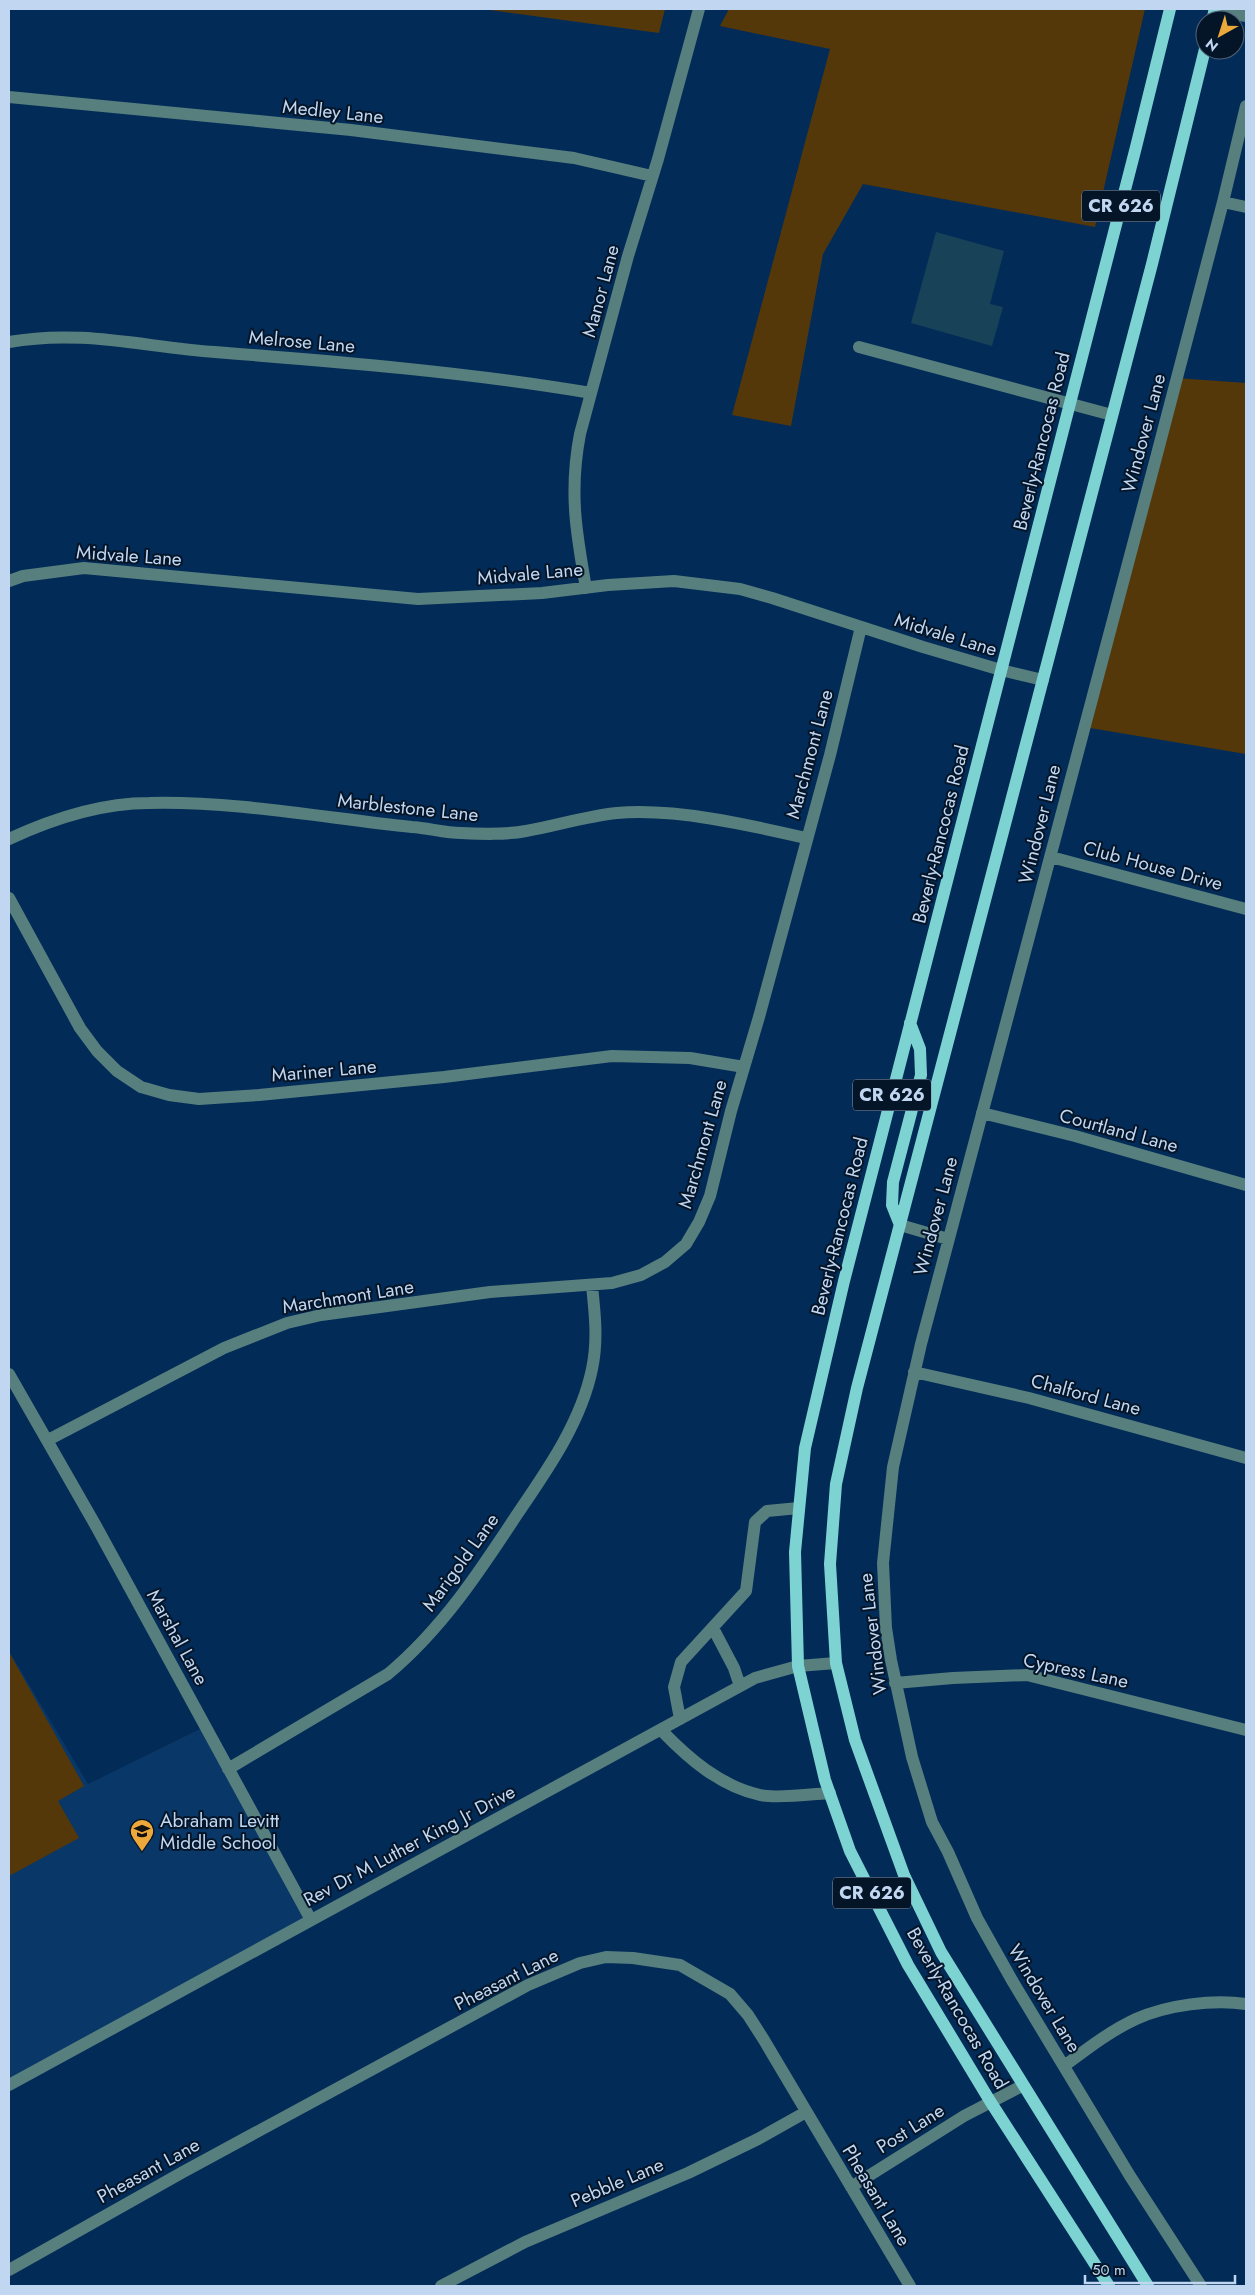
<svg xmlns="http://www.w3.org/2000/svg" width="1255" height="2295" font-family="Jost,sans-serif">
<rect width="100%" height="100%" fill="#032b57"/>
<path fill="#083768" d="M9,1651L88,1784L206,1726L311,1920L9,2085Z"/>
<path fill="#55380a" d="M482,9H665L659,33Z
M729,9H1145L1095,227L863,184L823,254L791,426L732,415L830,49L720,26Z
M1176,378L1246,383V754L1084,727Z
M9,1652L84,1786L58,1801L79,1838L9,1876Z"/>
<path fill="#184258" d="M936,232L1004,251L990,304L1003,307L992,346L911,323Z"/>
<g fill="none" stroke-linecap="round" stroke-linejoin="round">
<path stroke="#577f7e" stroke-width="12" d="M1214,11L1246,16
M9,97L351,130L574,158L652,176
M1223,202L1246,207
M9,342C81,329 144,347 215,352C341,362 467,372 591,393
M859,347L1112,415
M9,581L23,576L84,568L418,599L542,593L608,585L674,581L740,589L772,598L923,647L1001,670L1043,680
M586,588C576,532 569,491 580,434L628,256L658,159L699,9
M9,839C52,819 101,803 149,803C237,801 325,818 412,827C428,828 445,833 461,833C482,834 505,835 526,831C556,826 586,816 617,813C676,808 749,825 806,838
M1051,857L1246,909
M9,898L80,1028L97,1051L117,1071L141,1087L169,1095L199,1099L259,1095L444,1077L612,1056L690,1058L744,1067
M982,1113L1075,1136L1246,1185
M900,1225L948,1239
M914,1372L1029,1398L1246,1458
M9,1374L96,1526L311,1920
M48,1440L224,1348L287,1323L321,1315L490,1292L612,1283L641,1275L665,1262L686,1244L699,1222L710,1196L731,1111L759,1017L830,755L861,627
M713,1628L734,1668L740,1686
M895,1683L953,1678L1027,1675L1246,1730
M680,1719L674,1687L681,1662L746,1591L755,1522L767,1511L799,1508
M661,1730C689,1759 720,1786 760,1795C774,1799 814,1794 830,1793
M228,1769L388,1674C442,1629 480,1571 518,1513C548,1469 581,1422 592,1369C598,1341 595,1314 592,1286
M1064,2066C1087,2049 1110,2031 1136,2019C1167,2005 1213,1999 1246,2004
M9,2085L755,1678L798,1666L836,1663
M851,2187L964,2116L1022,2086
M9,2270L183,2172L528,1985L580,1963L606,1957L633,1958L680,1965L730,1994L748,2015L764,2040L910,2286
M441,2286L525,2242L688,2173L758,2139L806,2112
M1201,2286L1130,2176L1013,1982L977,1918L948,1852L932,1822L912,1757L891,1660L886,1628L883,1563L893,1467L921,1344L1157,454L1223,202L1246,106"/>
<path stroke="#7cd3d1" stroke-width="12" d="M1212,20L1215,9
M900,1225L892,1205L893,1182L921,1075L920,1049L910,1023
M1109,2286L990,2101L908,1965L850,1851L825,1780L798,1666L795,1552L805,1448L844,1281L1136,147L1170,9
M1148,2286L941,1952L904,1875L855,1740L836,1663L830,1564L836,1484L857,1388L1152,264L1205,49"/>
</g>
<defs>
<g id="school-pin" transform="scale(1.25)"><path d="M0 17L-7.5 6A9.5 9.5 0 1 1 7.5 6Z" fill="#eda83c" stroke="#051528"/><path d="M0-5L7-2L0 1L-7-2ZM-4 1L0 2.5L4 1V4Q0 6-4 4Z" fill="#111"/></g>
</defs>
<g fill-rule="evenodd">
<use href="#school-pin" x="142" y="1831"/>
</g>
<g text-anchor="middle" stroke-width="4" stroke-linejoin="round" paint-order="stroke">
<g fill="#051528" stroke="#889cb5" stroke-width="1">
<rect x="1082" y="190.5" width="78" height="31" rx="4"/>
<rect x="853" y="1079.5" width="78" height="31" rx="4"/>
<rect x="833" y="1877.5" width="78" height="31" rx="4"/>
</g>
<g font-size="18" font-weight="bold" fill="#c0d6f1">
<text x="1121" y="212">CR 626</text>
<text x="892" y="1101">CR 626</text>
<text x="872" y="1899">CR 626</text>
</g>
<g font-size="19" fill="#c0d6f1" stroke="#051528">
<text transform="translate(333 111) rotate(6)" y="7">Medley Lane</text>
<text transform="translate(600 291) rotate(-75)" y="7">Manor Lane</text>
<text transform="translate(302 341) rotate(5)" y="7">Melrose Lane</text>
<text transform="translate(1143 433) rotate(-75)" y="7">Windover Lane</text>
<text transform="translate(1041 441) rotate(-76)" y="7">Beverly-Rancocas Road</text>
<text transform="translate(129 555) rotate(4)" y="7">Midvale Lane</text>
<text transform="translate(530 573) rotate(-5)" y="7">Midvale Lane</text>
<text transform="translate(946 634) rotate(17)" y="7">Midvale Lane</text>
<text transform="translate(809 754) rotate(-75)" y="7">Marchmont Lane</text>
<text transform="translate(408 807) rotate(6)" y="7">Marblestone Lane</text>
<text transform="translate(1039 824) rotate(-76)" y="7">Windover Lane</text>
<text transform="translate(940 834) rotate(-76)" y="7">Beverly-Rancocas Road</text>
<text transform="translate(1153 865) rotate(15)" y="7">Club House Drive</text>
<text transform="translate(324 1070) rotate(-5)" y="7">Mariner Lane</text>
<text transform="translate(1119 1130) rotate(15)" y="7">Courtland Lane</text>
<text transform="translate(702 1144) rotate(-74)" y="7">Marchmont Lane</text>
<text transform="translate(935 1216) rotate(-75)" y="7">Windover Lane</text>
<text transform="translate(839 1226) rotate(-76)" y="7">Beverly-Rancocas Road</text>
<text transform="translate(348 1296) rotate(-9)" y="7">Marchmont Lane</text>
<text transform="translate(1086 1394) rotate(15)" y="7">Chalford Lane</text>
<text transform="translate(460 1562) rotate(-54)" y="7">Marigold Lane</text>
<text transform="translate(872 1634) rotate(-97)" y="7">Windover Lane</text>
<text transform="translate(178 1637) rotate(61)" y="7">Marshal Lane</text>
<text transform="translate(1076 1670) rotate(12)" y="7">Cypress Lane</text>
<text transform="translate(409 1845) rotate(-28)" y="7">Rev Dr M Luther King Jr Drive</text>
<text transform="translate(506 1979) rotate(-27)" y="7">Pheasant Lane</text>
<text transform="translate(1045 1998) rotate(59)" y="7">Windover Lane</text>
<text transform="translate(958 2008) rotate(60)" y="7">Beverly-Rancocas Road</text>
<text transform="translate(910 2128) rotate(-32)" y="7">Post Lane</text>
<text transform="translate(148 2170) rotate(-29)" y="7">Pheasant Lane</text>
<text transform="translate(617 2182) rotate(-23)" y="7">Pebble Lane</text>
<text transform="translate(877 2195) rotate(59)" y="7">Pheasant Lane</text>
</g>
<g font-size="19" fill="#c0d6f1" stroke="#051528" text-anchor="start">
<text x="160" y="1827">Abraham Levitt<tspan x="160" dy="22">Middle School</tspan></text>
</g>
</g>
<rect width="1255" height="2295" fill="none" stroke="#c0d6f1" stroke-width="20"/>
<g transform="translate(1220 35) rotate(219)"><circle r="24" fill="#051528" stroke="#506278"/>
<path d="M0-4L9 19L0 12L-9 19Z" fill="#eda83c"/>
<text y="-8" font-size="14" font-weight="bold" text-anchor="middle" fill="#c0d6f1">N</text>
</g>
<path d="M1085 2275v8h150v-8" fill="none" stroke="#c0d6f1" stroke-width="2.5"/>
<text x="1092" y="2275" font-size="15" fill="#c0d6f1" stroke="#051528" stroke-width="4" paint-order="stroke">50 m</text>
</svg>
